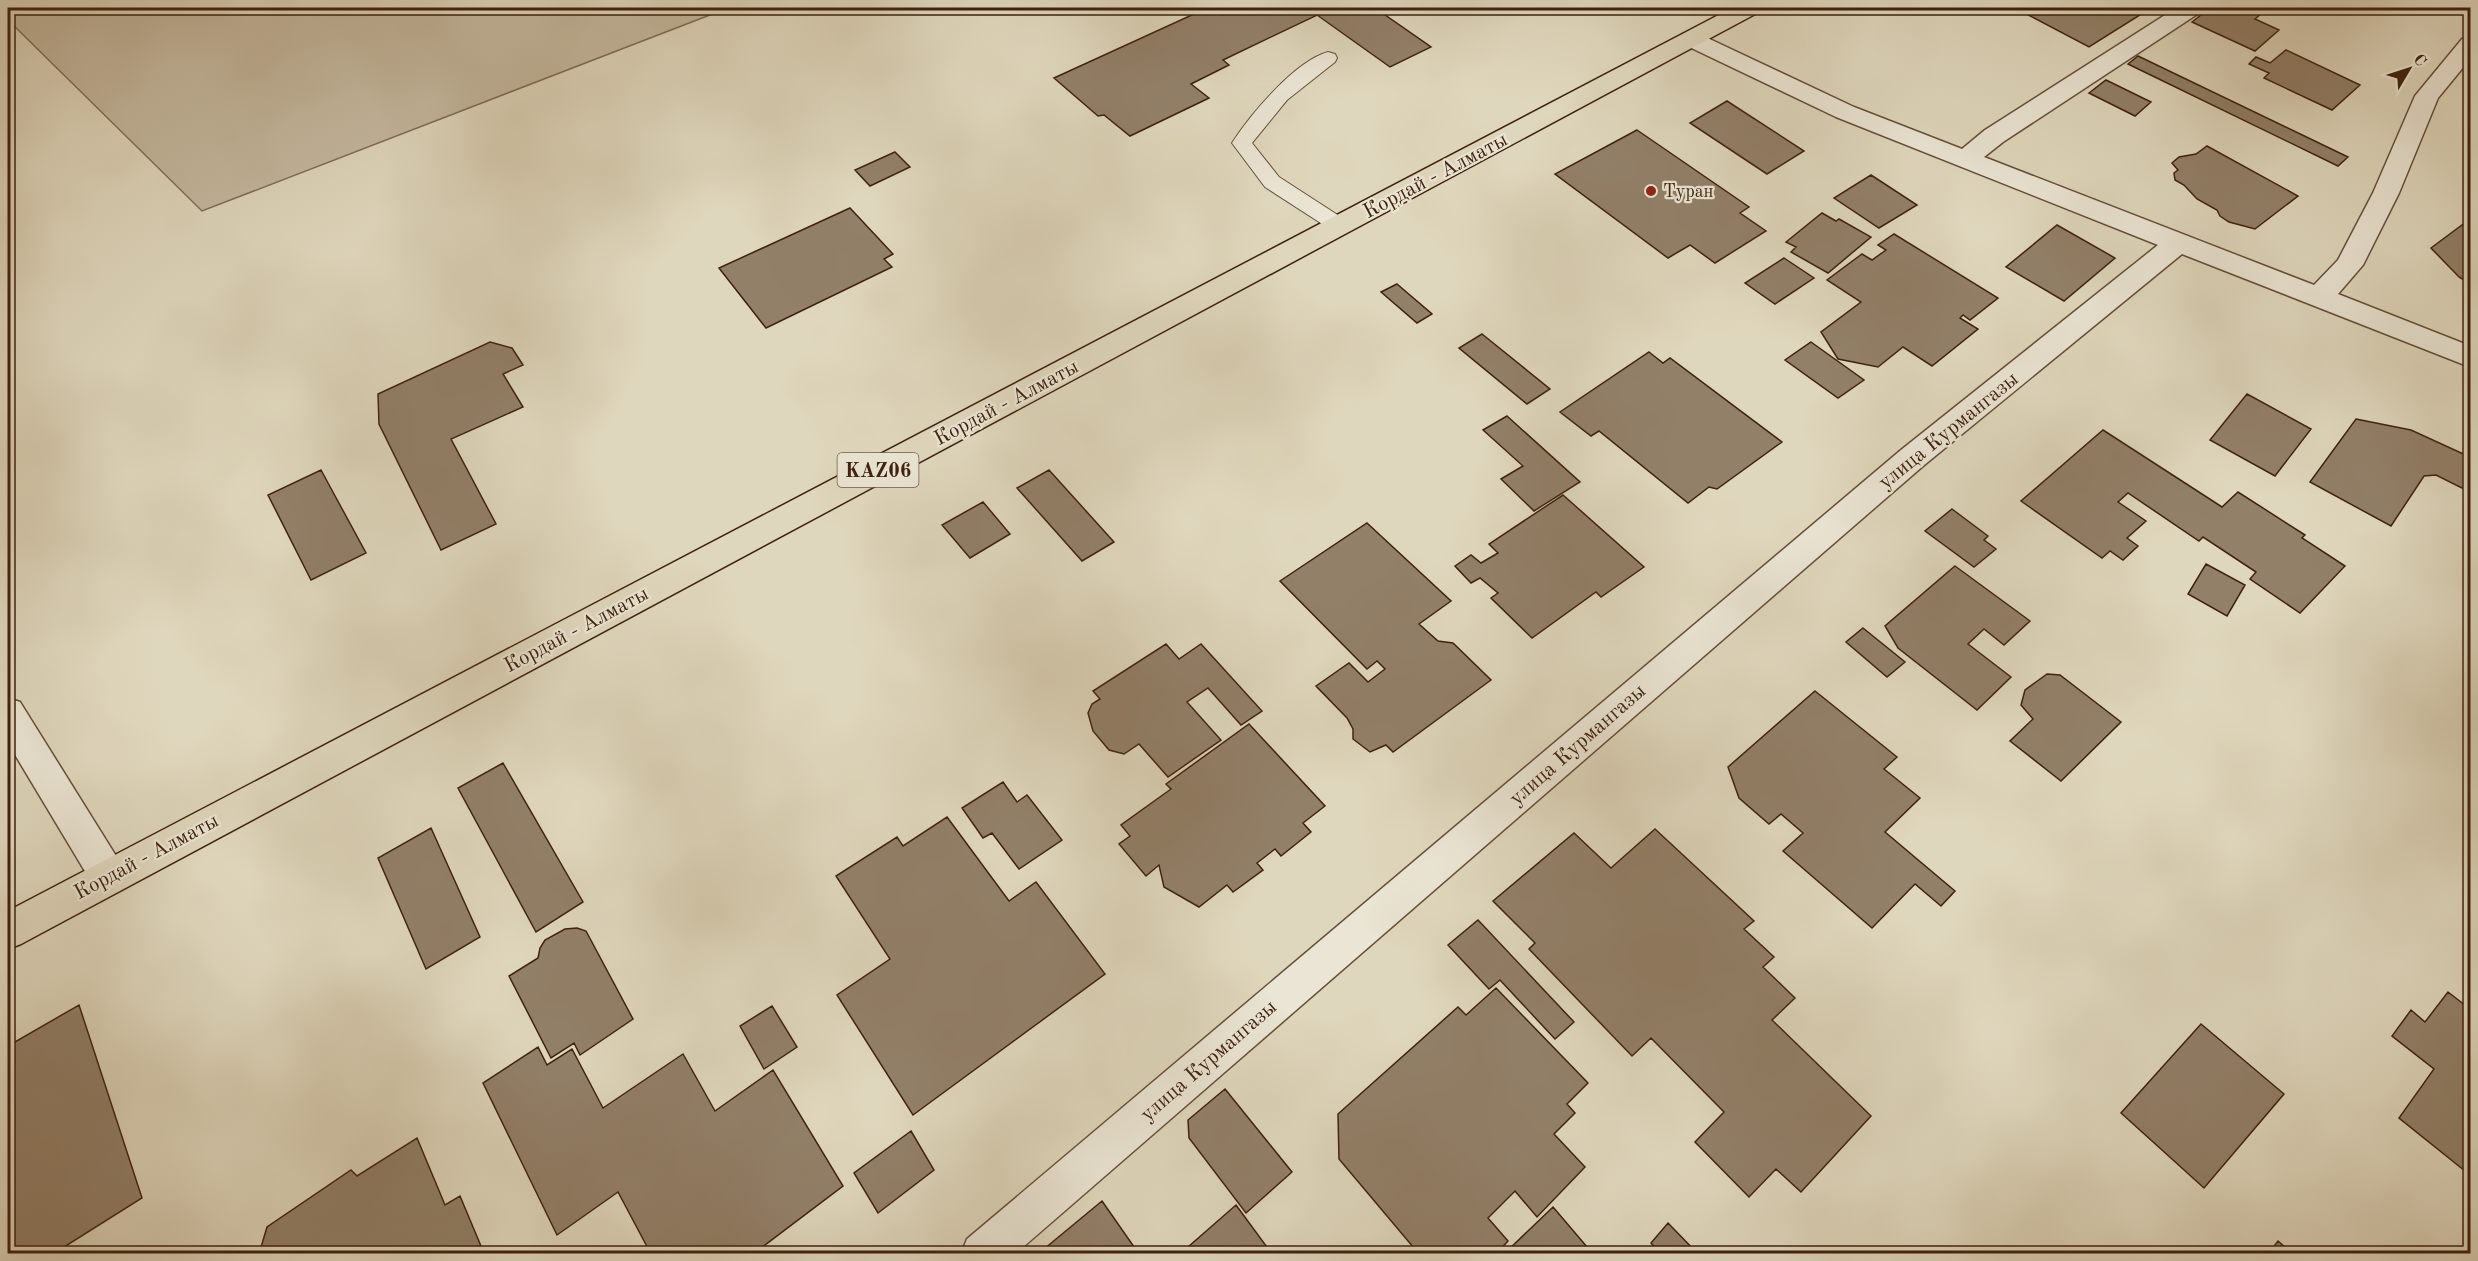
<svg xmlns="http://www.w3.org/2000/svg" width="2478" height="1261" font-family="'Old Standard TT',serif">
<rect width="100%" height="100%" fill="#dfd7bd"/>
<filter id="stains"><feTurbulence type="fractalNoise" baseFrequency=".00333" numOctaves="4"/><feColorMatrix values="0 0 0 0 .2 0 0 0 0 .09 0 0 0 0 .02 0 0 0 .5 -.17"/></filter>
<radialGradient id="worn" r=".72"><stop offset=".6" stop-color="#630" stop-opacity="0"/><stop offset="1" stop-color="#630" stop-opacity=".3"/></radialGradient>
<path fill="#c4b89f" stroke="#826c56" stroke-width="1.5" d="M8,8H728L202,211L8,20Z"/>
<path fill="#928069" stroke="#3f210e" stroke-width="1.5" d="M1207,8H1213L1222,15L1238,8H1375L1431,47L1390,67L1317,15L1223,60L1229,65L1191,84L1209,98L1130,136L1104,115L1098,116L1054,78Z
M2015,8H2151L2089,47Z
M2210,8H2246L2261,14L2255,19L2279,30L2255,51L2192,22Z
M2286,50L2360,85L2332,110L2264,78L2269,73L2249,64L2256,57L2270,63Z
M2138,56L2348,157L2338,166L2128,64Z
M2106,80L2151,102L2135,116L2089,93Z
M1727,101L1804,151L1767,174L1690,123Z
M1637,130L1749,207L1740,213L1766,231L1715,263L1690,245L1668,258L1555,174Z
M2207,146L2298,196L2255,229L2229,222L2220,216L2217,210L2197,199L2184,185L2175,180L2174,173L2178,170L2172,163L2179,157L2196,154Z
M895,152L910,167L870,186L855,170Z
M1871,175L1917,205L1879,228L1834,198Z
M850,208L893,254L884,259L892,267L766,328L719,268Z
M1822,213L1836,221L1839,219L1871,237L1828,273L1791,252L1796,247L1786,242Z
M2470,219V284L2459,277L2431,248Z
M2057,225L2115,258L2064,301L2006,267Z
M1894,234L1998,298L1970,320L1963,315L1960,318L1978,329L1932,366L1903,347L1878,367L1838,359L1821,332L1861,302L1827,280L1862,254L1872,260L1886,250L1878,245Z
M1784,258L1814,278L1775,304L1745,283Z
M1397,284L1432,314L1417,323L1381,292Z
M1482,334L1550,389L1527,404L1459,348Z
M490,342L512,348L523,365L503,374L523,407L451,439L496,524L441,550L379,424L378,394Z
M1811,342L1864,380L1838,398L1785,360Z
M1649,352L1663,363L1670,358L1782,442L1717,489L1709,487L1688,503L1599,431L1591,436L1560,412Z
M2247,394L2311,429L2275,476L2210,440Z
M1507,416L1580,482L1534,511L1501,479L1523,466L1483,430Z
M2356,419L2411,430L2470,457V492L2436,475L2424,476L2391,526L2310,482Z
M2103,430L2222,507L2238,492L2305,535L2302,538L2345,566L2300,613L2250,579L2256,572L2203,537L2199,541L2128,493L2118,502L2146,521L2127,538L2138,546L2123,560L2110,551L2102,558L2021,501Z
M321,470L366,553L311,580L268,495Z
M1049,470L1114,542L1082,561L1017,488Z
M1563,495L1644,567L1601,597L1596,592L1532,638L1491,598L1498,593L1480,578L1471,583L1455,566L1471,555L1481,563L1498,553L1489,544Z
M983,502L1010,534L970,558L942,525Z
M1952,509L1988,536L1984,540L1996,549L1974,567L1925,531Z
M1367,523L1451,601L1419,624L1438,641L1453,643L1491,680L1393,752L1386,745L1370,752L1353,739V729L1347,718L1316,686L1349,663L1368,682L1385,669L1377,661L1367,669L1280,581Z
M2206,564L2245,585L2227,616L2188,594Z
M1955,566L2030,621L2004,645L1984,629L1968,644L2011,677L1977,710L1898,648L1885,626Z
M1863,628L1905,662L1887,677L1846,642Z
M1166,644L1179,659L1201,644L1262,711L1241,725L1208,688L1187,702L1221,740L1168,777L1139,744L1124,754L1109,750L1093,731L1088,713L1092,704L1100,699L1093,691Z
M2047,674L2060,675L2121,722L2061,781L2010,741L2033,719L2021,705L2025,690Z
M1815,691L1897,757L1884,769L1920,798L1885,832L1955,891L1941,906L1915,884L1872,928L1783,851L1803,833L1781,814L1769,824L1739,798L1728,767Z
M1249,724L1325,806L1303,823L1311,832L1281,856L1275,849L1257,863L1263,870L1233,892L1227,885L1199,907L1164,887L1159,865L1146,876L1119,844L1130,836L1121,825L1171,789L1166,784Z
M503,763L583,902L536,932L458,788Z
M1003,782L1017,802L1027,795L1062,840L1019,869L992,833L983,838L962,808Z
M947,817L1009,901L1036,882L1105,974L913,1115L837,995L890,959L836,876L897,837L903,846Z
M431,828L480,937L426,969L378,858Z
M1655,829L1754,921L1744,929L1774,957L1763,967L1795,998L1772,1020L1871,1116L1801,1192L1776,1169L1749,1197L1695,1142L1724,1112L1651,1038L1632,1056L1529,949L1535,943L1493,901L1574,833L1611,868Z
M1478,920L1574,1022L1555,1039L1500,980L1489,989L1448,945Z
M577,928L586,931L633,1019L580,1055L574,1043L551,1058L509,976L538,958L540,948L545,940L565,929Z
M1496,988L1588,1083L1567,1104L1575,1113L1554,1134L1585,1167L1537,1217L1515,1191L1488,1218L1508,1241L1496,1254H1419L1339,1159L1338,1114L1458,1007L1466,1015Z
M2448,992L2470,1009V1175L2399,1118L2434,1069L2392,1036L2411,1010L2425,1022Z
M79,1005L142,1198L53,1254H8V1046Z
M772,1006L797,1047L764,1069L740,1026Z
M2201,1024L2284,1094L2204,1188L2121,1113Z
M538,1047L547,1065L572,1049L603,1108L683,1054L715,1111L773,1070L843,1186L753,1254H651L618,1192L557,1235L483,1083Z
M1225,1089L1292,1172L1246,1213L1189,1138L1188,1120Z
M911,1131L934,1170L878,1213L854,1173Z
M417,1138L445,1205L460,1196L483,1251L478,1254H259L267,1227L351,1170L357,1176Z
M1102,1201L1139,1254H1038Z
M1236,1205L1272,1254H1180Z
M1553,1207L1593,1254H1504Z
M1668,1223L1698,1254H1650L1655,1248L1651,1243Z
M2278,1241L2293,1254H2268Z"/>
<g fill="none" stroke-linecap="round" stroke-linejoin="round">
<g stroke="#674e3a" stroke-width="2">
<path id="lane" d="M1328,52L1335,54L1337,58L1335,62L1287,100L1252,143L1279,177L1347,221L1350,226L1347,231L1340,233L1333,231L1265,187L1232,143C1250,115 1295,61 1328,52Z"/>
</g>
<g stroke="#674e3a" stroke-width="3">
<path id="street" d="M2176,8H2203L2199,13L2003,142L1984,157L2314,285L2338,260L2373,193L2415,96L2462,39L2470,37V59L2438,98L2399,193L2363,265L2338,294L2470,346V367L2182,254L1923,466L1015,1254H961L967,1239L1901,450L2158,245L1836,117L1683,44L1679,39L1683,34L1691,32L1699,34L1854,107L1962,149L1985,130Z
M8,698L20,702L121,864L126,876L121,888L108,893L95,888L8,743Z"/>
</g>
<g stroke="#3f210e" stroke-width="3">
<path id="highway" d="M1732,8H1761L1757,13L21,944L8,949V911Z"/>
</g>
<use href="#lane" fill="#eae5d4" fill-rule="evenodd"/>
<use href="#street" fill="#eae5d4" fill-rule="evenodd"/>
<use href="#highway" fill="#dfd7bd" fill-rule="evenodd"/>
</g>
<circle fill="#8f2418" stroke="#eae5d4" stroke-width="2" cx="1651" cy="191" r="6"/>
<g text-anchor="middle" stroke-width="4.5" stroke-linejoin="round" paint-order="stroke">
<g font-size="18" fill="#3f210e" stroke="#eae5d4" text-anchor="start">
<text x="1663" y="197">Туран</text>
</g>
<rect fill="#eae5d4" stroke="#725c49" stroke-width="1.5" x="837.5" y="453" width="81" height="34" rx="4.5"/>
<g font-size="20" font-weight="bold" fill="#3f210e">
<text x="878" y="477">KAZ06</text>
</g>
<g font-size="21" fill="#3f210e" stroke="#eae5d4">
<text transform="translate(1435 175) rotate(-28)" y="7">Кордай - Алматы</text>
<text transform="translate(1006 402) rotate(-28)" y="7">Кордай - Алматы</text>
<text transform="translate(1948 430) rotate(-39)" y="7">улица Курмангазы</text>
<text transform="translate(576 629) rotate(-28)" y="7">Кордай - Алматы</text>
<text transform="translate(1577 744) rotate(-41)" y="7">улица Курмангазы</text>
<text transform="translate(146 856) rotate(-28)" y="7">Кордай - Алматы</text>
<text transform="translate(1208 1060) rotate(-41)" y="7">улица Курмангазы</text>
</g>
</g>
<rect width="2478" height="1261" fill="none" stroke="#dfd7bd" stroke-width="30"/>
<rect x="9" y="9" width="2460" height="1243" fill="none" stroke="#3f210e" stroke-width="3"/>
<rect x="15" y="15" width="2448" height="1231" fill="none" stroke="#3f210e" stroke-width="1.5"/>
<g transform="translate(2409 69) rotate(51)" stroke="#eae5d4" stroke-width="4.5" paint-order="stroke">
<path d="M0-4.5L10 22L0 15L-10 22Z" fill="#3f210e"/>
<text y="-9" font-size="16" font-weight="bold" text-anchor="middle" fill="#3f210e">С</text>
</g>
<rect width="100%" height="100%" filter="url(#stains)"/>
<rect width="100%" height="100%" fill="url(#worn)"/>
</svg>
